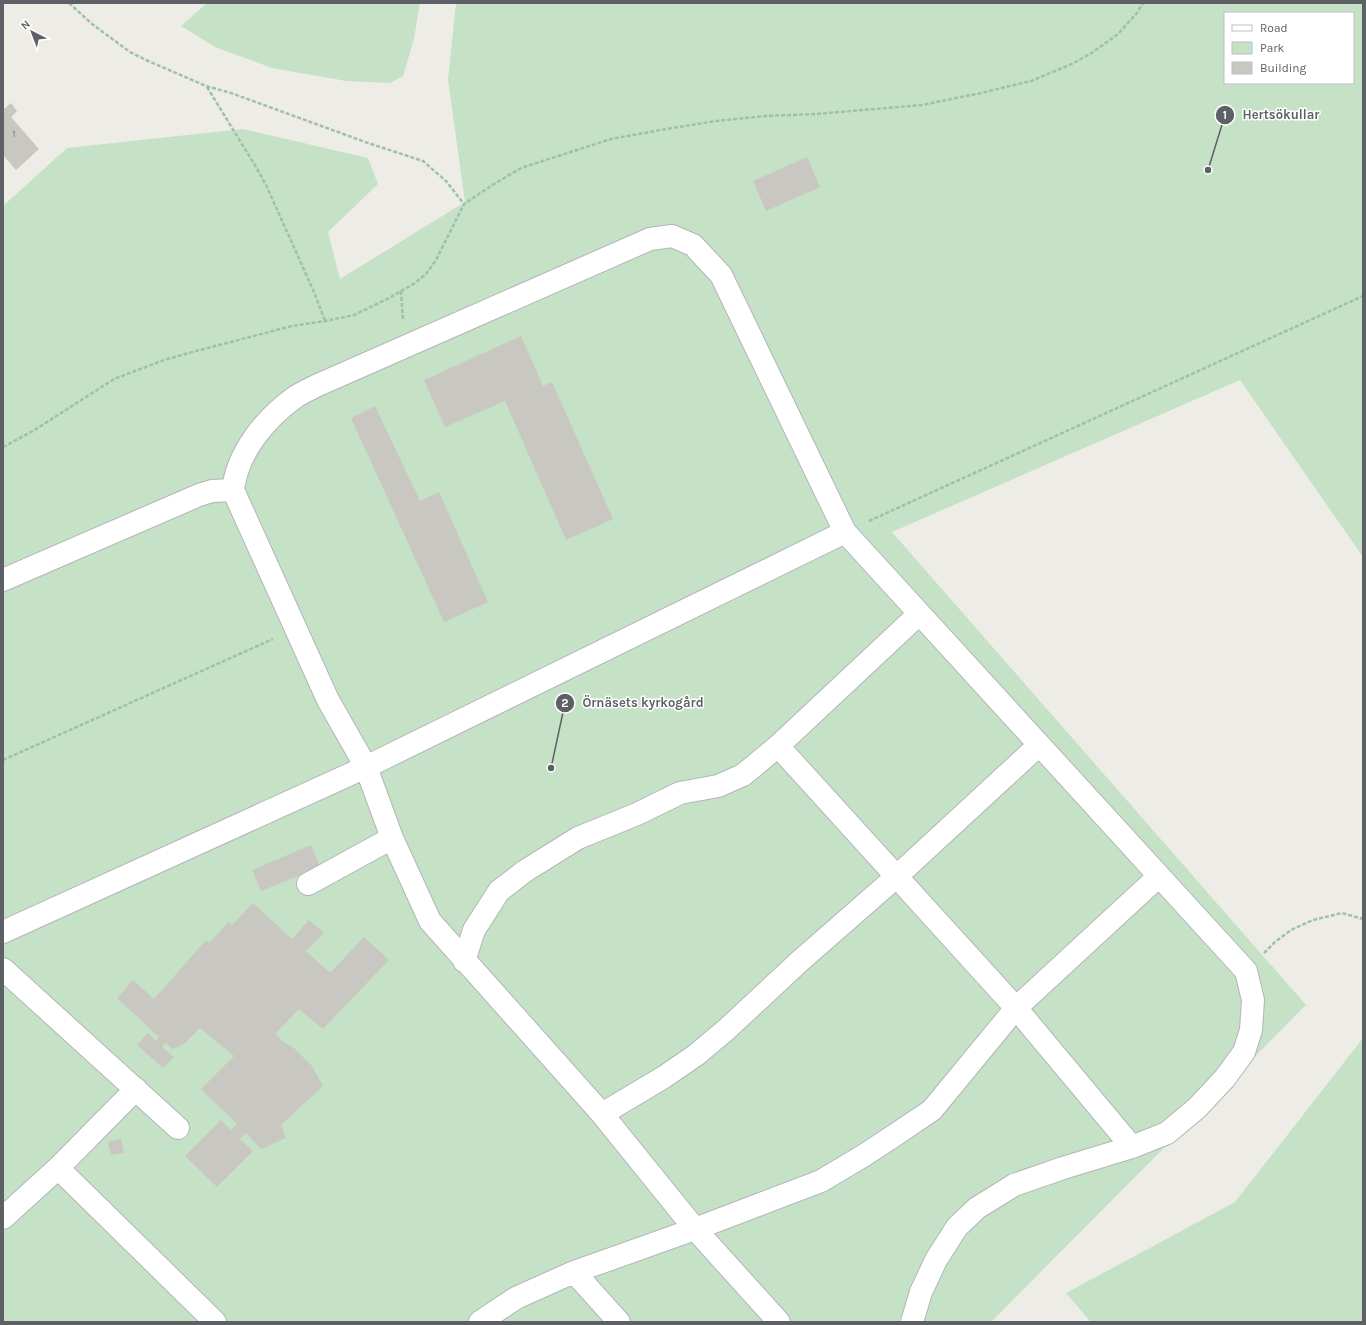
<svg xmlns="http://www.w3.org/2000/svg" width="1366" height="1325" font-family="Karla,sans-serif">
<rect width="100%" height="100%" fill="#eeece6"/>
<path fill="#c5e2c6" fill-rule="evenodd" d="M207,3H420L414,39L403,76L390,83L346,81L272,68L215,47L181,26Z
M456,3H1363V557L1240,380L892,532L1306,1005L991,1322H3V206L67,148L243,129L368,158L378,184L328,232L340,279L465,202L448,80ZM1225,13H1353V83H1225Z
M1363,1038V1322H1091L1066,1293L1235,1202Z"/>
<path fill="#c9c7c2" d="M11,103L17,111L11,117L39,149L16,170L3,155V110Z
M807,157L820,187L766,211L753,181Z
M521,336L543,386L552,382L613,519L566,540L505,401L445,427L424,380Z
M375,406L420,501L439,492L488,602L444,622L351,418Z
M311,845L320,867L261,891L252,870Z
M253,903L292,939L309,920L324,933L306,951L330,973L364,937L389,960L323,1029L299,1009L275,1034L285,1043L294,1048L312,1066L323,1086L281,1125L286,1138L261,1149L246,1133L240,1139L253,1151L217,1187L185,1156L221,1120L231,1130L237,1124L201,1089L234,1056L200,1028L184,1044L173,1049L166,1043L162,1047L174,1057L163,1068L137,1045L148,1033L156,1041L159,1037L117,998L133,980L154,999L206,940L209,943L229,922L232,925Z
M121,1139L124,1153L111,1155L108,1142Z"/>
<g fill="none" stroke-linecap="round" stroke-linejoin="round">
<g stroke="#b3b5b9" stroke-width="24">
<path id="minor" d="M3,580L199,495L212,491L233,490C237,453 265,419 294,398C301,393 310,389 318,385L650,239L672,236L693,245L721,275L845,532L1246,971L1253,1000L1251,1030L1244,1052L1225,1078L1197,1108L1167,1133L1132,1147L1063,1168L1014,1185L977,1208L957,1227L936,1260L921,1292L912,1322
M778,746L1016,1008L1132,1147
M308,884L392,838
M3,932L366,767L328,700L233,490
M464,961L474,930L499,891L525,871L578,838L637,814L680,793L718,786L743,775L778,746L919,614
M3,969L178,1128
M602,1114L664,1077L696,1055L727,1029L800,961L896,877L1039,745
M58,1168L215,1322
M3,1218L58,1168L136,1089
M574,1272L619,1322
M480,1322L516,1298L574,1272L695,1229L821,1181L863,1156L895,1135L932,1110L1016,1008L1159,876
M779,1322L695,1229L602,1114L430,921L392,838L366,767L845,532"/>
</g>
<path stroke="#9ec1a9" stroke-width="2.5" stroke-dasharray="4 2" stroke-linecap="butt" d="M69,3L92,24L130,52L146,60L206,86L231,93L368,143L423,161L446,181L464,204
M207,87L256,167L266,185L314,292L325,321
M401,291L403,320
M3,447L33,431L114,379L164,360L196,351L292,326L325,321L354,315L389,298L415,283L426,274L436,260L464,204L494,184L521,168L611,139L666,129L716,121L765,116L816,114L922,105L981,93L1031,81L1074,63L1093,52L1118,34L1137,13L1143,3
M869,521L1363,296
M3,760L273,639
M1264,953L1275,942L1291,930L1313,920L1342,913L1363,919"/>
<use href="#minor" stroke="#fff" stroke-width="22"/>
</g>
<g text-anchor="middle" stroke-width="3" stroke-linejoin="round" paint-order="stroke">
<g font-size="10" fill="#787a7c">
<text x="14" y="137">1</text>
</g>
</g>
<path fill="none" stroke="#5d6064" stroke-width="1.5" d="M1208 170L1225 115M551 768L565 703"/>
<g fill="#5d6064" stroke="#fff" stroke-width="1.5">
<circle cx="1208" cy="170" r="4"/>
<circle cx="551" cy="768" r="4"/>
<circle cx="1225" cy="115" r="10"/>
<circle cx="565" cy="703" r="10"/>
</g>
<g font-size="12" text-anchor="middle" font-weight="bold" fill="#fff">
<text x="1225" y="119">1</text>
<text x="565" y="707">2</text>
</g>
<g font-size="13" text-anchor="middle" font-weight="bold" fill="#5d6064" stroke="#fff" stroke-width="3" stroke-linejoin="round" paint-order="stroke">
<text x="1281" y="119">Hertsökullar</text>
<text x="643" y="707">Örnäsets kyrkogård</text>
</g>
<rect width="1366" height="1325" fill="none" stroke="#5d6064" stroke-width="8"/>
<rect x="1224" y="12" width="130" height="72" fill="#ffffff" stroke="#bebfc1"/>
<rect x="1232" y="25" width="20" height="6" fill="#ffffff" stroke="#bebfc1"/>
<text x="1260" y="32" font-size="12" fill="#5d6064">Road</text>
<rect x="1232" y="42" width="20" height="12" fill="#c5e2c6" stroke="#bebfc1"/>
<text x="1260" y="52" font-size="12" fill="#5d6064">Park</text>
<rect x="1232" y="62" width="20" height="12" fill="#c9c7c2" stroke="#bebfc1"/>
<text x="1260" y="72" font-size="12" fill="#5d6064">Building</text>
<g transform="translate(32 32) rotate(318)" stroke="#ffffff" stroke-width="3" paint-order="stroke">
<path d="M0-3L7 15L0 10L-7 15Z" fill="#5d6064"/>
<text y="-6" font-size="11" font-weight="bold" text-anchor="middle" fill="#5d6064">N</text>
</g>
</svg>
